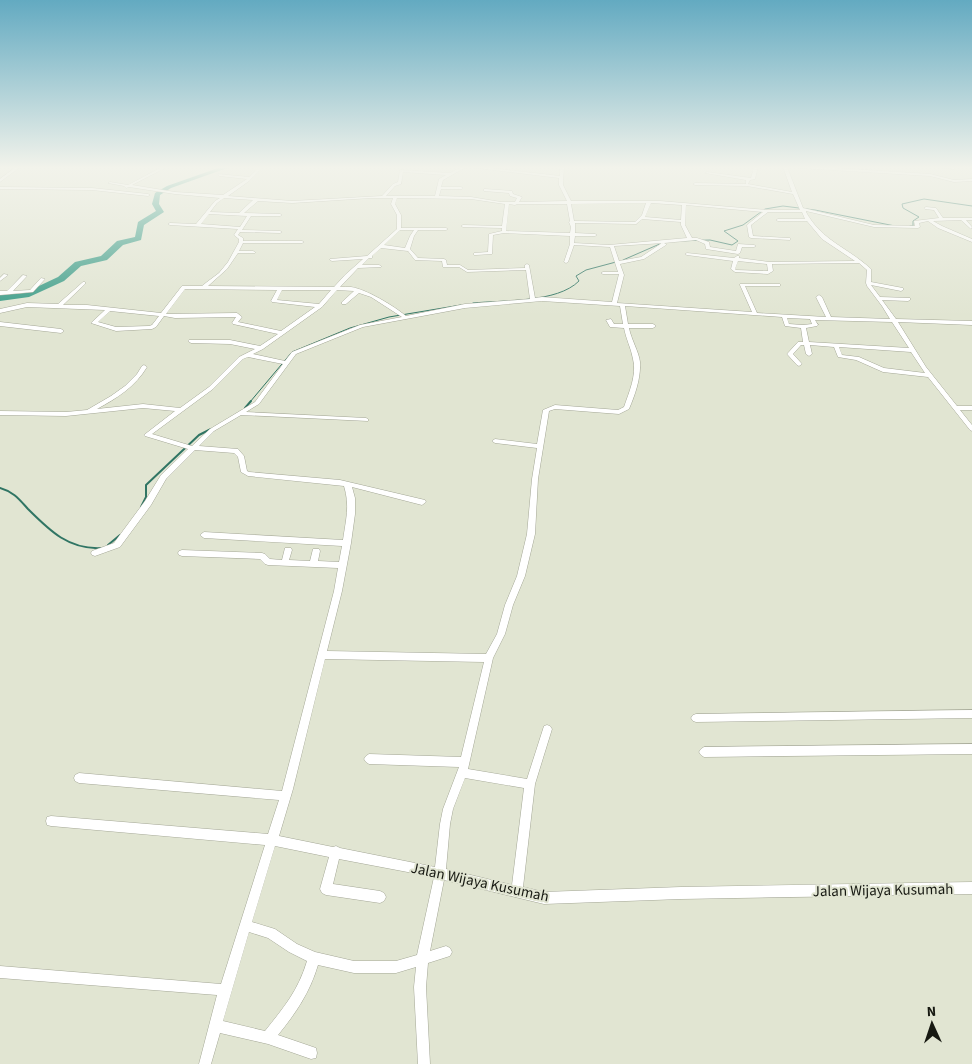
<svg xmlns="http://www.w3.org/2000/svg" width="972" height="1064" font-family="'Source Sans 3',sans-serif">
<rect width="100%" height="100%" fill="#e1e5d2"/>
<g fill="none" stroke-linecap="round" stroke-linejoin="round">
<path stroke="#307564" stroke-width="1" d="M910,226H913V221L919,217L903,208L902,204L924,199L972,206
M676,241L710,240L732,245L738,241L724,231L743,225L765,209L783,206L815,210L895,226
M623,260L662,243
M473,303C504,300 557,303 579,281L576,276L586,270L616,262
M250,402L292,352L350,328L389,317L461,305"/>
<path stroke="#307564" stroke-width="2" d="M245,408L251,401
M0,488C14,492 19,499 28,509C50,531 69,550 102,548
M141,507L146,497V485L199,435L211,429
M108,545L120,535"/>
<path fill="#3b9c87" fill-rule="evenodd" d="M221,167H230L171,188L160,195L159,204L164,212L144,225L141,240L123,245L107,260L81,266L64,281L29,297L0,301V295L24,293L58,277L75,262L101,256L117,241L135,237L138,222L156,211L152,204L155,193L167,186Z"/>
<g stroke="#a4a796" stroke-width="1">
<path id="minor" d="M16,167H20L0,182V179Z
M162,167H167L132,185L175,192L223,195L247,179L219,176L218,174L249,177L259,167H263L249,181L228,196L292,201L382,196L393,184L398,182L400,170L450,173L461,167H466L443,180L441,187H461L463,188L462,189H441L439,196L471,197L501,202H515L517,198L510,196L509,193L484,191V189H485L512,191L513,194L522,197L519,202L567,201L559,185V178L469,167H482L560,176V167H564L563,185L571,201H660L767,210H800L793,194L747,186L695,185L693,184L695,183L746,184V180L705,173L707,172L751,178L754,167H758L755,179L750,180L748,184L792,192L783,167H787L803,208L874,225L915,226L914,221L939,218L934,210L925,209L924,208L926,207L936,208L943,218H972V220H966L972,227L971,229L961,220L933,221L942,226L972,239V242L938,228L928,221L919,223L920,227L918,228L874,227L806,211V212C822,241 847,247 871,269V282L903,288V290L901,291L871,285L880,297L910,298V300L908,301L882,300L896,319L972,321V325L898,322L926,367L957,406H972V410H960L972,425V431L970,430L928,377L883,372L856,360L838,357L834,347L810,345L812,354L809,356L806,354L804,345H801L793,354L802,364L799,366L797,365L787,354L798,342H803L801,328L785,326L782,317L625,306L628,324H653L656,326L653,328H629C631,339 639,352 640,362C641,378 635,395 629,409L619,414L555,409L549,411L538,479L535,534L525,576L513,605L505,634L493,658L468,769L527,779L544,726L547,725L550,726L552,729L535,784L523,887L544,892L681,887L972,882V894L681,899L544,904L444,880L430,951L446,946L450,948L452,952L450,956L428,963L426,987L430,1064H418L414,987L416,967L396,973H354L318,965C310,992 296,1013 278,1035L316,1048L317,1053L316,1058L311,1059L268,1044L220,1033L211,1064H199L217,995L0,978V966L221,984L265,845L51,826L47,825L46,821L47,817L51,816L268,834L279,800L79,783L75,781L74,778L75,775L79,773L282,791L334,591L338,568L268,565L265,564L260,559L182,556L179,555L178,553L179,551L182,550L262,553L265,554L270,559L282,560L285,548H291L292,550L289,560L310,561L313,549H319L320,551L318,561L339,562L342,546L204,538L200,535L204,532L343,540C346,519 350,506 344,486L248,476L241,472L238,457L234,453L195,450L166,479L151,505L120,547L95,556L92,555L91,553L92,551L114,543L145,501L161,475L188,449L145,436L144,435L175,411L143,408L66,416L0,415V411L66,412L87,410L111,396L125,386L137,374L142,366L144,365L147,367C135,387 117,398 97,409L143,404L180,408L209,387L239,357L255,349L230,344L191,343L188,341L189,340H230L260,346L278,334L233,324L232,323L236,317L175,318L164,316L156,327L152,329L116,331L91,323L105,310L27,307L0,313V309L27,303L58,304L83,282H85V284L63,305H87L161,313L182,286H202L207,282L219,273L228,262L239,242V239L234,235L238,229L170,225L168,224L170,223L196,224L215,201L220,198L175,194L129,187L126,188L124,186L108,183L110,182L128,185ZM403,172L446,175L439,179L435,196H386L395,186L401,184ZM224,198L253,200L239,213L210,212L217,203ZM371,198H393L391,204L397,215V229L367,256L330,259V260L332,261L363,259L345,275L334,287L208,286L227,269L238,253H255V252L253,251H239L243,243H302L304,242L302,241H243V238L238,235L240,232L280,233L282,232L280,231L242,230L251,216H280L282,215L280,214L244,213L258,201L292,203ZM397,198L471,199L505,204L502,226L463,225L461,226L463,227L502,228V231L489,234L488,252L474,253V255H476L492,254L493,235L504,233L570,236V244L564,262L566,263L568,262L574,245L610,247L618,272H603L601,273L603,274H619L612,302L542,297L535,298L529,265L527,264L525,265V268L468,270L460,265H447L446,260L444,259L418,258L410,249L414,236L418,230H446L448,229L446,228H401V215L395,204ZM646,203L642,215L635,222L574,221L571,204ZM651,203L682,205L681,220L645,217ZM509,204L515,205L517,204H567L570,221L569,222L571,227L570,233L506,231ZM686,205L763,212L747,225L749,237L751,238L790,240V238H788L753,236L751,225L768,212H802L805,219H778L776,220L778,221H807L822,239L855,261L769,262L739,258V256H737L734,258L687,253L685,254L687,255L733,261L731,269L735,272L768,274L773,271L772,264L859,263L867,270L866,283L867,286L882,306L890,319L831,317L822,297L819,295L816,297L826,317L757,313L745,286H780V284H740V285L752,312L617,303L624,275L620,264L644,259L666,245V244L664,243L696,240L705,244L706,249L738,254L740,253L742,247H754L756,246L754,245L738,244L736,251L710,247L709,242L697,238H692L685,225ZM209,214L247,216L240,227L201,224ZM642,219L681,222V225L687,238L609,245L574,243L575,236H595L597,235L595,234L575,233V223L636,224ZM400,230H414L410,236L405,248L384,245ZM662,243L641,257L619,261L614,246L664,243ZM381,248L408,251L415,260L442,261L443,267H459L467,272L526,270L530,299L465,304L406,316C394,306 366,289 351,287C347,287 344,287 340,287L358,268L381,267V266L379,265H362L369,258H372V256ZM738,261L767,264L768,271H767L736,270L735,269ZM185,289L277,290L271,301L272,302L315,307L281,331L238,322L242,317L237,313L166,314ZM282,290H331L319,304L277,300ZM337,290L354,291L342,302V304H346L359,293L371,297L402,317L360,325L292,352L285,361L253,354L263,349L322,307ZM542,301L620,306L623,324H614L611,319L606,320L610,327L624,328C626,339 631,348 633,359C637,375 629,392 624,407L618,410L555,405L543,410L537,444L495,439L492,441L495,443L537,448L532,479L527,534L517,576L505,605L497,634L486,654L327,651L342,591L351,543L355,514V498L352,487L422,505L426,502L425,500L340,480L249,472L247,471L244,456L238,449L199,446L214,431L241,415L368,421V419L366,418L246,412L259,404L296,354L363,327L465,308ZM110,311L159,316L152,325L149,326L116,327L98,322ZM787,318L810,319L812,324L803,325L789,324ZM815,320L892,322L909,348L809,342L806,328L817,326L818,325ZM839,347L911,352L925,373L884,368L859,357L842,355ZM248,357L283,364L255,402L210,429L192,446L152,434L213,389L243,359ZM325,659L484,662L461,757L369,754L366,756L364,759L366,762L369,764L459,767L443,809L440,824L435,867L340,848L336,846L333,847L279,836L293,789ZM465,778L524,788L512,885L446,869L450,824L453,809ZM275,846L329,857L320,889L322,893L326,895L380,903L384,901L386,897L384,893L380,891L333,884L339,859L434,877L417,955L396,961H354L315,952L297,944L275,929L252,922ZM249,932L268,938L289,952L307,961C298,991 284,1007 265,1031L223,1021Z
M797,167H818L930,174L954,180L972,179V181L954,182L930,176L799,168Z
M935,167H955L956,168L954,169Z
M0,187L92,188L148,194L150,195L148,196L92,190L0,189Z
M4,274L8,275L0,281V278Z
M23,275L27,276L13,291L30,290L41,278L45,279L33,292L0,295V291H7Z
M0,322L61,329L64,331L61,333L0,326Z
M972,710V718L696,722L693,721L691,718L693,715L696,714Z
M972,744V754L704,757L701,755L699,752L701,749L704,747Z"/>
</g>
<use href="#minor" fill="#fff" fill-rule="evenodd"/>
</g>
<linearGradient id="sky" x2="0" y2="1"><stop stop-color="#63aac1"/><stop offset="0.53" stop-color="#f2f3eb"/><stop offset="1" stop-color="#f2f3eb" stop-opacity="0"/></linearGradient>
<rect width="972" height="316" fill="url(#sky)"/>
<g text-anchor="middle" stroke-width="4" stroke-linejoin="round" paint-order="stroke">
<g font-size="15" fill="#171912" stroke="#e1e5d2">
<text transform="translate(480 882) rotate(12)" y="5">Jalan Wijaya Kusumah</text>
<text transform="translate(883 890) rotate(-1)" y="5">Jalan Wijaya Kusumah</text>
</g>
</g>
<g transform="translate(932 1024) rotate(357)" stroke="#e1e5d2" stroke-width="4" paint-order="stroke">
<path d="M0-4L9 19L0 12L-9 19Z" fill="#171912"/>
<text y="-8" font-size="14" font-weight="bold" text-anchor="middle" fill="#171912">N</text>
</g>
</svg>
